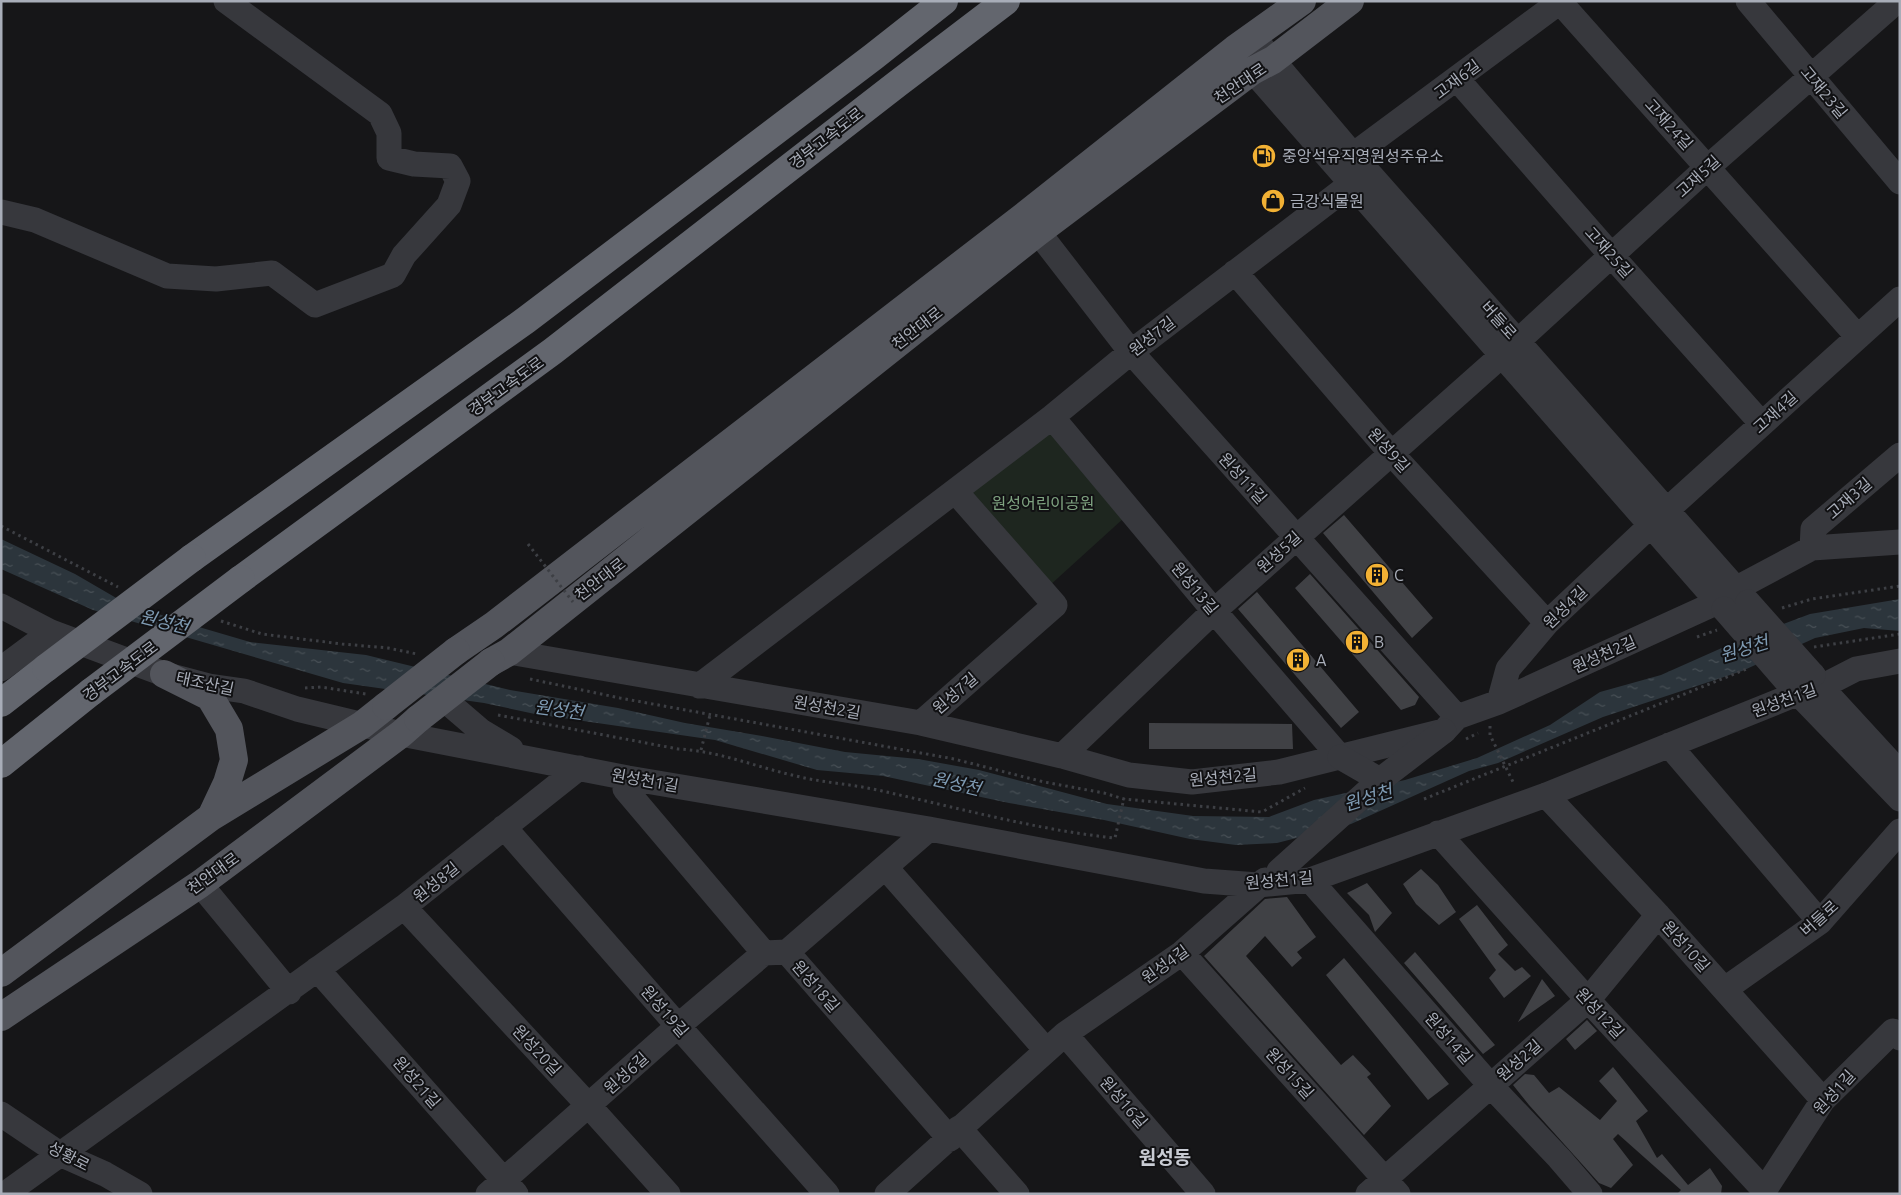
<svg xmlns="http://www.w3.org/2000/svg" width="1901" height="1195" font-family="Ubuntu,'Noto Sans KR',sans-serif">
<defs>
<pattern id="water-ripples" width="26" height="14" patternUnits="userSpaceOnUse" patternTransform="scale(1.25)"><rect width="26" height="14" fill="#2c353c"/><path d="M2 4q2-2 4 0t4 0M15 11q2-2 4 0t4 0" fill="none" stroke="#485056"/></pattern>
</defs>
<rect width="100%" height="100%" fill="#161618"/>
<path fill="#1e261f" d="M1043,424L1124,518L1048,587L961,485Z"/>
<path fill="url(#water-ripples)" d="M1,539L75,574L118,599L175,620L250,642L366,655L510,690L618,708L685,723L762,736L845,752L918,759L979,770L1107,804L1193,816L1269,817L1314,800L1405,780L1477,758L1550,725L1600,692L1661,675L1733,643L1810,614L1900,599V631L1864,628L1815,638L1742,671L1603,717L1498,763L1469,771L1351,824L1277,843L1236,845L1190,839L1104,820L1009,803L883,776L817,770L715,740L535,714L484,703L343,683L93,610L1,569Z"/>
<path fill="#404145" d="M1344,515L1433,618L1412,638L1323,533Z
M1310,574L1419,697L1415,705L1401,710L1295,588Z
M1257,592L1359,712L1341,728L1238,609Z
M1149,723L1292,724L1293,749H1149Z
M1421,869L1438,885L1456,912L1439,925L1416,904L1403,884Z
M1367,883L1392,913L1375,932L1369,915L1347,893Z
M1287,897L1316,937L1297,952L1302,958L1292,967L1265,936L1246,956L1341,1065L1353,1055L1371,1074L1367,1077L1391,1106L1364,1135L1204,956L1265,899Z
M1477,905L1508,945L1498,954L1515,971L1522,967L1531,976L1504,998L1489,978L1496,970L1459,919Z
M1415,952L1495,1045L1483,1054L1404,963Z
M1344,958L1449,1084L1428,1100L1326,975Z
M1542,979L1555,996L1518,1022Z
M1587,1020L1597,1031L1575,1050L1566,1039Z
M1613,1067L1648,1111L1636,1121L1657,1158L1662,1154L1688,1185L1710,1168L1722,1186L1721,1194H1677L1681,1190L1618,1134L1613,1139L1633,1165L1611,1188L1599,1183L1529,1105L1513,1085L1525,1074L1534,1075L1549,1093L1559,1087L1600,1120L1617,1101L1599,1081Z"/>
<g fill="none" stroke-linecap="round" stroke-linejoin="round">
<path stroke="#3d3f44" stroke-width="3" stroke-dasharray="2.5 4" stroke-linecap="butt" d="M1,526L118,587
M1782,608L1812,599L1900,586
M221,621L262,634L342,644L388,648L417,654
M1697,637L1717,630
M1814,647L1900,634
M530,679L620,698L954,759L1044,782L1104,793L1124,799L1262,812L1305,788
M305,688L321,687L366,694
M498,715L678,749C719,751 756,767 796,776C824,783 853,784 882,791C959,808 1037,830 1115,838L1124,798
M1490,726V735L1514,784
M1466,739L1478,733
M701,750L710,715
M1424,799L1749,668"/>
<path stroke="#37383d" stroke-width="25" d="M1559,1L1858,337
M1748,1L1900,182
M1253,37L1353,155L1746,600
M1239,55L1724,609
M1457,79L1611,255L1762,424
M1353,155L1561,1
M1,212L35,220L167,276L216,279L272,273L315,305L393,275L404,255L449,205L458,181L450,166L414,164L389,158V133L380,114L226,1
M1038,232L1131,352L1457,717
M1235,272L1391,453L1547,623
M1052,417L1214,611L1340,757
M1812,548L1813,529L1900,455
M1,606L51,632L164,674L209,686L244,691L297,709L401,734L628,778L929,829L1204,881L1258,885L1310,880L1546,795L1799,693L1821,687L1856,669L1900,661
M509,652L921,723L1062,756L1129,775L1192,782L1279,772L1444,731L1457,717L1499,702L1718,602L1737,588L1812,548L1900,542
M1,669L51,632
M1813,675L1821,687L1900,773
M1789,684L1900,799
M699,686L1052,417L1131,352L1351,184
M1499,702L1508,669L1547,623L1667,510L1900,299
M453,707L481,731L511,749
M921,723L1055,605L955,491
M1669,745L1820,922
M1062,756L1214,611L1518,341L1708,167L1897,1
M628,778L625,789L764,953L787,952L950,1139
M1546,795L1658,915L1823,1100
M504,827L678,1026L827,1194
M1438,833L1588,1000L1765,1191
M886,868L1046,1050
M1310,880L1490,1085L1559,1158L1590,1194
M200,884L289,992
M404,907L589,1106L668,1194
M787,952L929,829
M1182,953L1398,1194
M317,969L516,1194
M1725,989L1820,922L1900,831
M1065,1034L1203,1194
M1,1114L60,1154L105,1174L140,1194
M959,1128L1017,1194
M5,1194L404,907L579,768
M488,1194L678,1026L764,953
M887,1194L1065,1034L1182,953L1265,880
M1368,1194L1588,1000L1658,915
M1762,1194L1823,1100L1893,1031L1900,1038"/>
<path stroke="#53555c" stroke-width="28" d="M456,651L494,625L1024,216L1235,49L1302,1
M491,662L509,652L1038,232L1252,71L1273,60L1350,1
M164,674L210,697L229,729L234,760L227,783L211,817
M1,973L211,817L362,725L386,706
M1,1017L200,884L401,734L418,719"/>
<path stroke="#63666e" stroke-width="28" d="M192,558L526,320L873,57L944,1
M241,579L553,351L897,84L1006,1
M1,703L46,668
M1,764L91,692"/>
<path stroke="#3d3f44" stroke-width="3" stroke-dasharray="2.5 4" stroke-linecap="butt" d="M528,544L573,602"/>
<path stroke="#37383d" stroke-width="25" d="M1748,602L1813,675
M1724,609L1789,684
M1340,757L1380,780
M1279,871L1380,780L1444,731"/>
<path stroke="#53555c" stroke-width="28" d="M386,706L456,651
M418,719L491,662"/>
<path stroke="#63666e" stroke-width="28" d="M46,668L192,558
M91,692L241,579"/>
</g>
<defs>
<g id="fuel-disc" transform="scale(1.25)"><circle r="9.5" fill="#f2b134" stroke="#111113"/><path d="M-5.5-6h7V0h2V4h1.3V-2.5L3-4.5l.8-.8L6-3V5H2.5V1h-1V6h-7ZM-4.2-4.7v3.2H.2V-4.7Z" fill="#111"/></g>
<g id="shop-disc" transform="scale(1.25)"><circle r="9.5" fill="#f2b134" stroke="#111113"/><path d="M-5-2.5h2.3a2.7 3.5 0 0 1 5.4 0H5L5.5 6h-11ZM-1.5-2.5h3a1.5 2.3 0 0 0-3 0Z" fill="#111"/></g>
<g id="building-disc" transform="scale(1.25)"><circle r="9.5" fill="#f2b134" stroke="#111113"/><path d="M-4-6H4V6H1V3H-1V6H-4ZM-2.5-4.3h1.7v1.8h-1.7ZM.8-4.3h1.7v1.8H.8ZM-2.5-1h1.7V.8h-1.7ZM.8-1h1.7V.8H.8Z" fill="#111"/></g>
</defs>
<g fill-rule="evenodd">
<use href="#fuel-disc" x="1264" y="156"/>
<use href="#shop-disc" x="1273" y="201"/>
<use href="#building-disc" x="1377" y="575"/>
<use href="#building-disc" x="1357" y="642"/>
<use href="#building-disc" x="1298" y="660"/>
</g>
<g text-anchor="middle" stroke-width="4" stroke-linejoin="round" paint-order="stroke">
<g font-size="16" fill="#a8adb8" stroke="#111113">
<text transform="translate(1457 79) rotate(-37)" y="6">고재6길</text>
<text transform="translate(1240 83) rotate(-34)" y="6">천안대로</text>
<text transform="translate(1824 92) rotate(50)" y="6">고재23길</text>
<text transform="translate(1669 124) rotate(48)" y="6">고재24길</text>
<text transform="translate(826 138) rotate(-38)" y="6">경부고속도로</text>
<text transform="translate(1698 176) rotate(-42)" y="6">고재5길</text>
<text transform="translate(1609 252) rotate(48)" y="6">고재25길</text>
<text transform="translate(1499 320) rotate(48)" y="6">버들로</text>
<text transform="translate(917 328) rotate(-38)" y="6">천안대로</text>
<text transform="translate(1152 336) rotate(-38)" y="6">원성7길</text>
<text transform="translate(506 386) rotate(-36)" y="6">경부고속도로</text>
<text transform="translate(1775 412) rotate(-42)" y="6">고재4길</text>
<text transform="translate(1389 450) rotate(48)" y="6">원성9길</text>
<text transform="translate(1243 478) rotate(48)" y="6">원성11길</text>
<text transform="translate(1849 498) rotate(-41)" y="6">고재3길</text>
<text transform="translate(1279 552) rotate(-42)" y="6">원성5길</text>
<text transform="translate(600 579) rotate(-38)" y="6">천안대로</text>
<text transform="translate(1195 588) rotate(50)" y="6">원성13길</text>
<text transform="translate(1565 607) rotate(-44)" y="6">원성4길</text>
<text transform="translate(1604 654) rotate(-24)" y="6">원성천2길</text>
<text transform="translate(120 671) rotate(-37)" y="6">경부고속도로</text>
<text transform="translate(205 683) rotate(12)" y="6">태조산길</text>
<text transform="translate(955 693) rotate(-41)" y="6">원성7길</text>
<text transform="translate(1784 700) rotate(-20)" y="6">원성천1길</text>
<text transform="translate(827 707) rotate(10)" y="6">원성천2길</text>
<text transform="translate(1223 777) rotate(-5)" y="6">원성천2길</text>
<text transform="translate(645 780) rotate(10)" y="6">원성천1길</text>
<text transform="translate(213 873) rotate(-36)" y="6">천안대로</text>
<text transform="translate(1279 880) rotate(-5)" y="6">원성천1길</text>
<text transform="translate(436 882) rotate(-39)" y="6">원성8길</text>
<text transform="translate(1819 918) rotate(-42)" y="6">버들로</text>
<text transform="translate(1686 946) rotate(48)" y="6">원성10길</text>
<text transform="translate(1165 964) rotate(-36)" y="6">원성4길</text>
<text transform="translate(816 986) rotate(49)" y="6">원성18길</text>
<text transform="translate(665 1011) rotate(49)" y="6">원성19길</text>
<text transform="translate(1600 1013) rotate(47)" y="6">원성12길</text>
<text transform="translate(1449 1038) rotate(49)" y="6">원성14길</text>
<text transform="translate(537 1050) rotate(47)" y="6">원성20길</text>
<text transform="translate(1519 1060) rotate(-41)" y="6">원성2길</text>
<text transform="translate(626 1073) rotate(-42)" y="6">원성6길</text>
<text transform="translate(1290 1073) rotate(48)" y="6">원성15길</text>
<text transform="translate(417 1082) rotate(49)" y="6">원성21길</text>
<text transform="translate(1834 1092) rotate(-48)" y="6">원성1길</text>
<text transform="translate(1124 1102) rotate(49)" y="6">원성16길</text>
<text transform="translate(69 1156) rotate(27)" y="6">성황로</text>
</g>
<g font-size="16" fill="#a8adb8" stroke="#111113" text-anchor="start">
<text x="1282" y="162">중앙석유직영원성주유소</text>
<text x="1290" y="207">금강식물원</text>
<text x="1394" y="581">C</text>
<text x="1374" y="648">B</text>
<text x="1316" y="666">A</text>
</g>
<g font-size="16" fill="#7fa381" stroke="#111113">
<text x="1043" y="509">원성어린이공원</text>
</g>
<g font-size="18" font-style="italic" fill="#7f9bb3" stroke="#111113">
<text transform="translate(164 622) rotate(14)" y="6">원성천</text>
<text transform="translate(1744 649) rotate(-17)" y="6">원성천</text>
<text transform="translate(559 710) rotate(8)" y="6">원성천</text>
<text transform="translate(956 784) rotate(13)" y="6">원성천</text>
<text transform="translate(1368 798) rotate(-17)" y="6">원성천</text>
</g>
<g font-size="19" font-weight="bold" fill="#c9ccd4" stroke="#111113">
<text x="1165" y="1164">원성동</text>
</g>
</g>
<rect width="1901" height="1195" fill="none" stroke="#a8adb8" stroke-width="5"/>
</svg>
